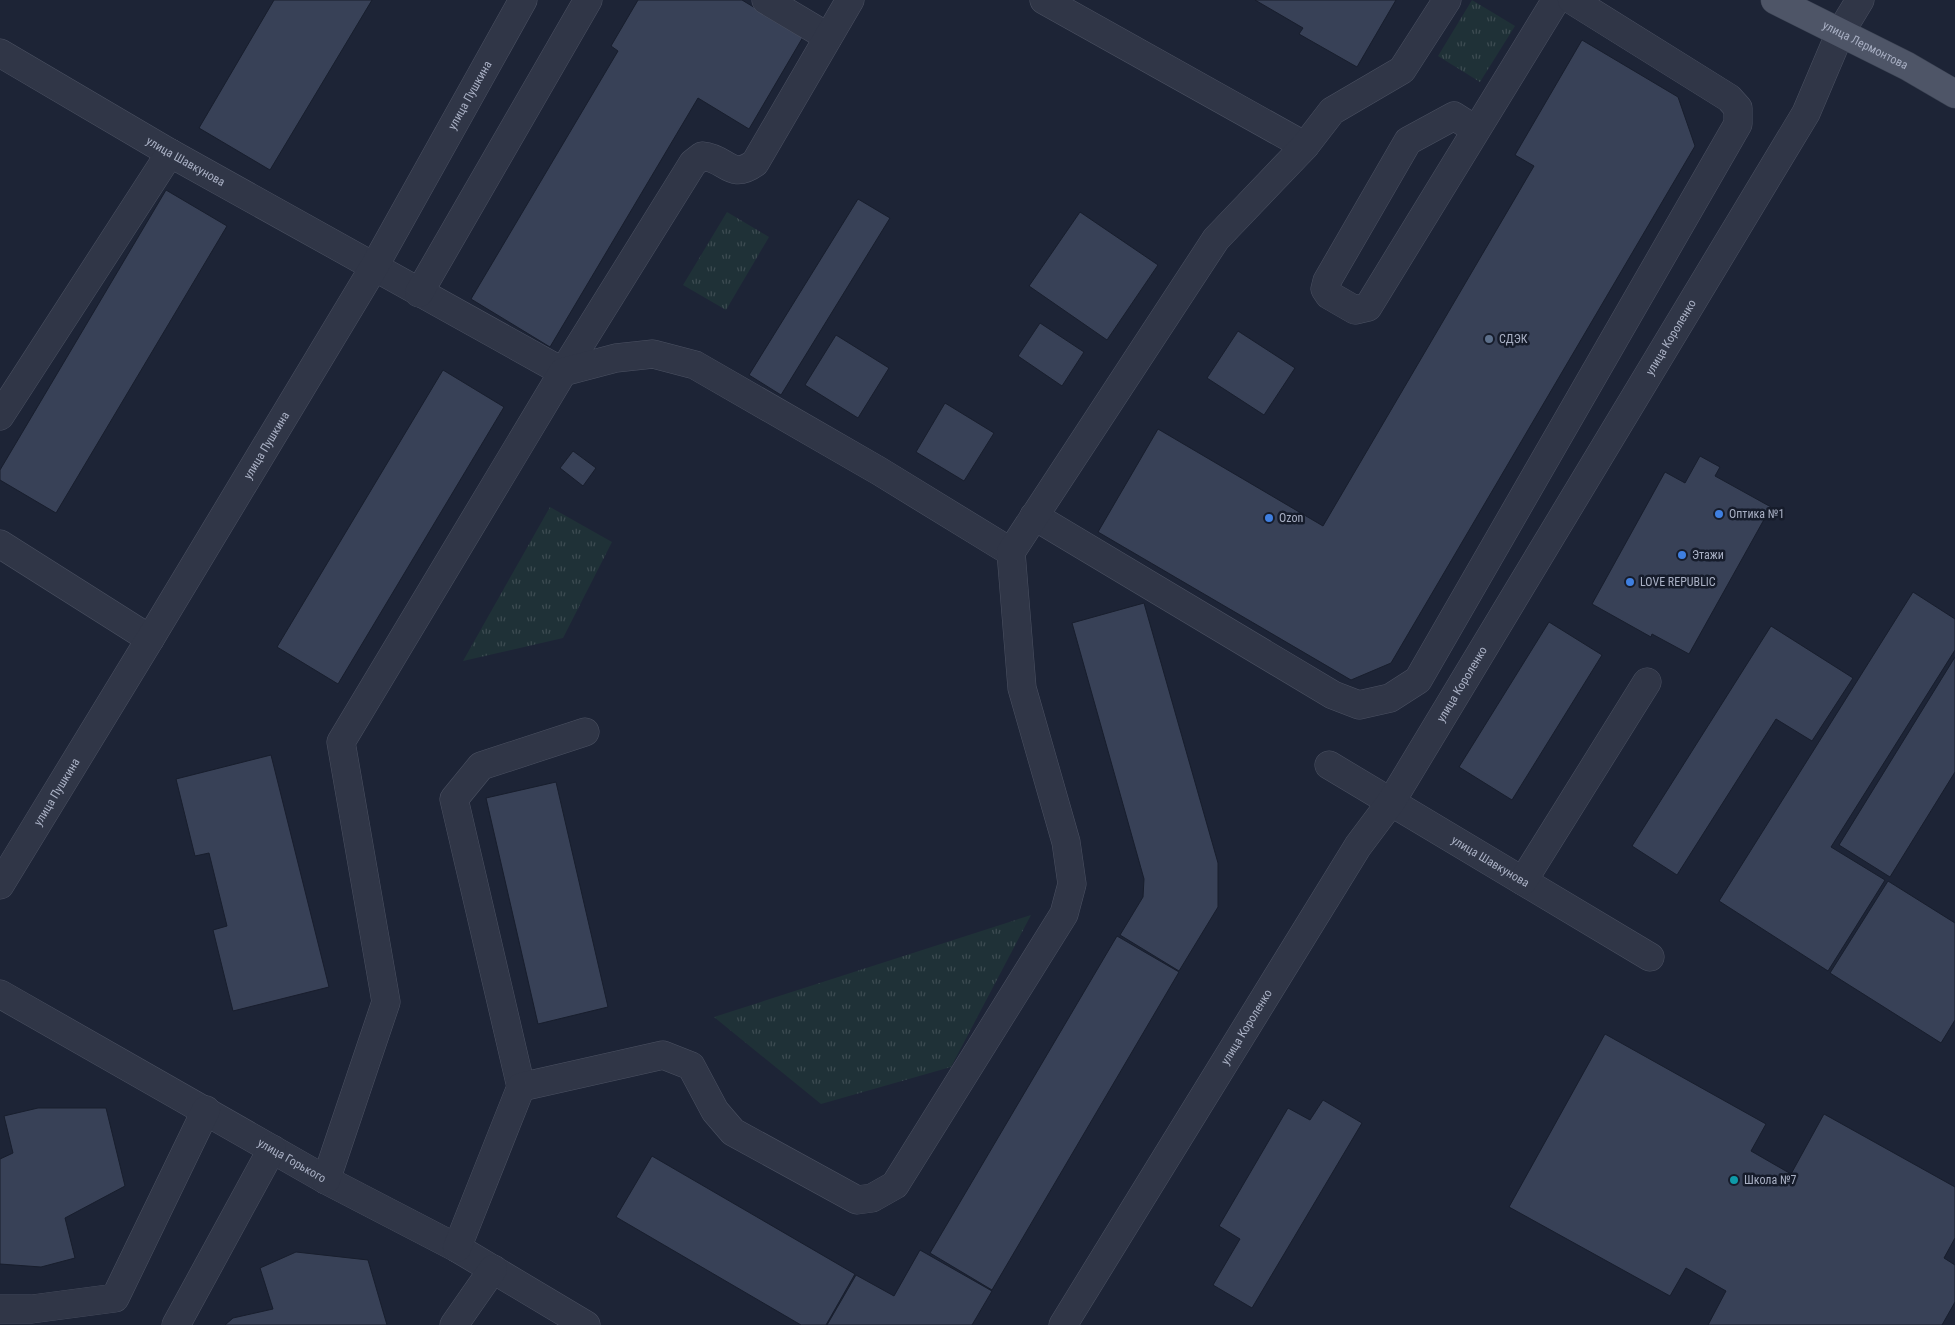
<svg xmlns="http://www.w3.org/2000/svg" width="1955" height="1325" font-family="'Roboto Condensed',sans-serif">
<defs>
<pattern id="grass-tufts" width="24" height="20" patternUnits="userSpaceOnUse" patternTransform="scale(1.25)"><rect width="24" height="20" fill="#1f3137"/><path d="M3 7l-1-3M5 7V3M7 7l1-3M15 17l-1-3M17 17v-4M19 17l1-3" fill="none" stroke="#3d4c52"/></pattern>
</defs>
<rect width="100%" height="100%" fill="#1d2436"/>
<path fill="url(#grass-tufts)" d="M1472,0L1515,26L1480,82L1438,56Z
M727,212L769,237L726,310L683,285Z
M550,507L612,542L563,638L463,661Z
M1031,915L951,1067L821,1104L714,1017Z"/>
<path fill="#384157" stroke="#181e2d" d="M274,0H372L270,170L199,128Z
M638,0H742L803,37L749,129L698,98L550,347L471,299L618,51L611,46Z
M1255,0H1396L1357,67L1299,34L1303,28Z
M1582,40L1678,97L1695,146L1391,663L1351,680L1098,532L1158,429L1323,526L1534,166L1515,155Z
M166,190L227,226L56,513L0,480V470Z
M858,199L890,218L781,395L749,375Z
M1080,212L1158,265L1107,340L1029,286Z
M1040,323L1084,352L1062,386L1018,356Z
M1238,331L1295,368L1264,415L1207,378Z
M836,335L889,368L858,418L805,385Z
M443,370L504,407L338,684L277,647Z
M945,403L994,433L964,481L916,452Z
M573,451L596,468L583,486L560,468Z
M1700,456L1720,467L1715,476L1771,507L1689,654L1652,634L1651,637L1592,604L1665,472L1685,483Z
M1913,592L1955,619V650L1831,847L1885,880L1828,971L1719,901Z
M1144,603L1218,863V907L1179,971L1120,935L1143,897L1144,879L1072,623Z
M1549,622L1602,655L1512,800L1459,767Z
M1771,626L1853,678L1812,741L1776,719L1677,875L1632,846Z
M1955,657V772L1890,877L1839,845Z
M271,755L329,987L233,1011L213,930L227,926L209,853L195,856L176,779Z
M556,782L608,1007L538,1024L486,798Z
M1888,881L1955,923V1020L1941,1043L1830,973Z
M1117,936L1179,972L992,1290L930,1253Z
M1605,1034L1766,1124L1751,1151L1791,1174L1824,1114L1955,1187V1238L1944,1258L1955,1265V1302L1942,1325H1708L1726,1291L1686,1268L1670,1296L1509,1207Z
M1323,1100L1362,1123L1252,1308L1213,1285L1240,1239L1219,1226L1288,1108L1310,1120Z
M38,1108H106L125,1186L65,1218L75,1258L41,1267L0,1264V1159L13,1153L4,1116Z
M652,1156L855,1274L826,1325H801L616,1217Z
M920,1250L992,1291L972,1325H827L856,1275L894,1296Z
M296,1252L368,1260L387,1325H225L233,1318L273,1309L260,1268Z"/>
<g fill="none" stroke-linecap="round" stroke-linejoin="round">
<g stroke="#4b5162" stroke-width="29">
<g id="minor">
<path d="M766,0L828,37"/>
<path d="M1044,0L1305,146"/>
<path id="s1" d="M0,53L170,153L563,372L693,163L702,156C727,158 730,181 755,163L850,0"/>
<path d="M1476,130L1454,116L1408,141L1327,281L1325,289L1329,295L1355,310L1368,307L1556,0"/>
<path d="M419,293L588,0"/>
<path d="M0,416L170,153"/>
<path d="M1034,516L1333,695L1359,705L1390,698L1418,680L1738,124V108L1729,98L1572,0"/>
<path d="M0,544L150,639"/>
<path id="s2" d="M1329,765L1650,957"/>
<path d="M1523,881L1647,682"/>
<path id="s3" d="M0,885L150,639L374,267L523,0"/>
<path id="s4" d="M0,994L326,1180L457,1248L586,1325"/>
<path d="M521,1087L454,799L481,766L585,732"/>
<path d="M326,1180L386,1002L341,742L563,372L616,358L653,354L695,365L879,471L1011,552"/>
<path d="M457,1248L521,1087L663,1055L691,1066L715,1111L733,1132L857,1200L872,1198L895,1185L1064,914L1072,884L1066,842L1022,688L1011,552L1216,239L1305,146L1332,111L1402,70L1447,0"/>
<path d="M0,1309H32L115,1298L206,1110"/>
<path d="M176,1325L272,1149"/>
<path d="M454,1325L493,1269"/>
<path id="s5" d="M1063,1325L1358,846L1391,802L1806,113L1840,33L1860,0"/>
</g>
</g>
<g stroke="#394050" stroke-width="29">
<g id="major">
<path id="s6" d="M1775,0L1907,66L1955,94"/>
</g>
</g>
<use href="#minor" stroke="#303647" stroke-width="28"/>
<use href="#major" stroke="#4e5567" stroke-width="28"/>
</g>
<circle fill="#5c6f8a" stroke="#161c2b" stroke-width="2" cx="1489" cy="339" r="5"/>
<g fill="#3f7fe0" stroke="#161c2b" stroke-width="2">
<circle cx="1719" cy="514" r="5"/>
<circle cx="1269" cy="518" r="5"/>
<circle cx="1682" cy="555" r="5"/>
<circle cx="1630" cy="582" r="5"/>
</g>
<circle fill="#0f9aa8" stroke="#161c2b" stroke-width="2" cx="1734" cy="1180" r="5"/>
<g text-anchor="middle" stroke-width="5" stroke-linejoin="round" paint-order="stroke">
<g font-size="12" fill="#a9b0c4" stroke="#161c2b">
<text dy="4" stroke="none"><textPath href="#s6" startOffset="101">улица Лермонтова</textPath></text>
<text dy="4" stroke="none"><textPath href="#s3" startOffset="919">улица Пушкина</textPath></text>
<text dy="4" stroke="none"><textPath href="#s1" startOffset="215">улица Шавкунова</textPath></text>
<text dy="4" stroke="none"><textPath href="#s5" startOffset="1160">улица Короленко</textPath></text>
<text dy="4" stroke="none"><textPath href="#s3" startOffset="514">улица Пушкина</textPath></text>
<text dy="4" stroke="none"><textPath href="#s5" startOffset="755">улица Короленко</textPath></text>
<text dy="4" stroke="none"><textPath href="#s3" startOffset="109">улица Пушкина</textPath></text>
<text dy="4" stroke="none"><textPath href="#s2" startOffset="188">улица Шавкунова</textPath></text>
<text dy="4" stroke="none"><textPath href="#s5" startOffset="350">улица Короленко</textPath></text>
<text dy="4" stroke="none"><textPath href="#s4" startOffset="336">улица Горького</textPath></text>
</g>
<g font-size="12" fill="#a9b0c4" stroke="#161c2b" text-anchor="start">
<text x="1499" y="343">СДЭК</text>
<text x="1729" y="518">Оптика №1</text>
<text x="1279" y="522">Ozon</text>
<text x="1692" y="559">Этажи</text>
<text x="1640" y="586">LOVE REPUBLIC</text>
<text x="1744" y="1184">Школа №7</text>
</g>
</g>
</svg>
